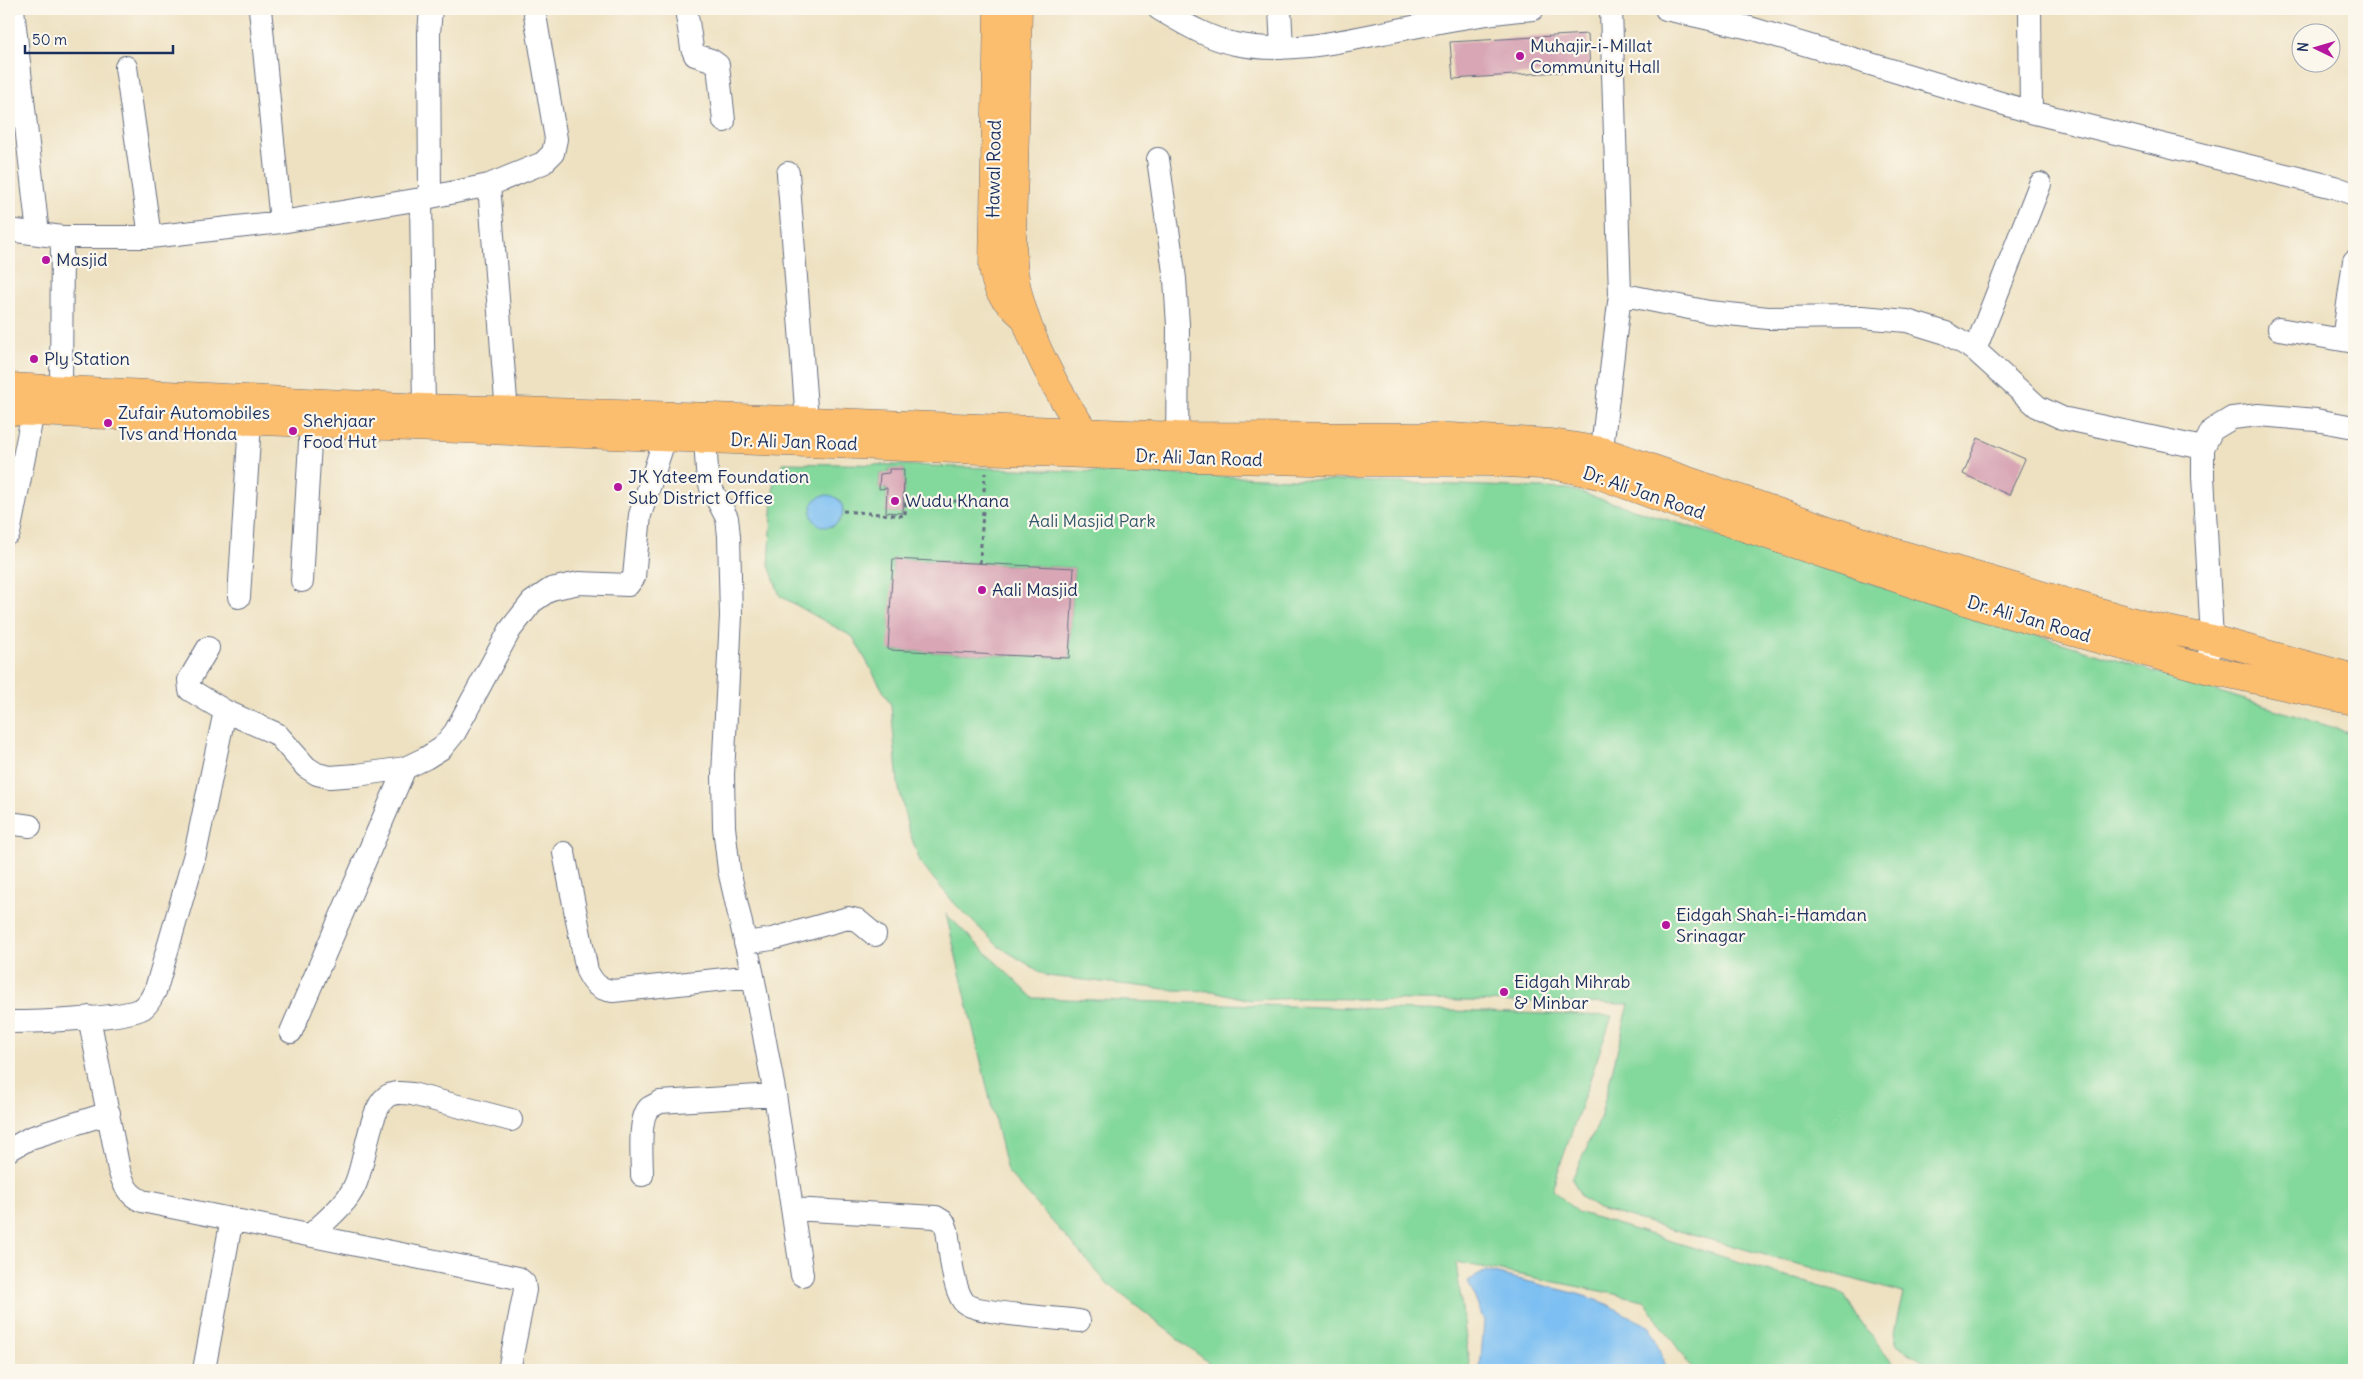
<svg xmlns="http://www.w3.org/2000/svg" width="2363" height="1379" font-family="Delius,sans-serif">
<rect width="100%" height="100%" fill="#fbf7ec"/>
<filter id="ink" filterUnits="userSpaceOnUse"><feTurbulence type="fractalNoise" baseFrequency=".02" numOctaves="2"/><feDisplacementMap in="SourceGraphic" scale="10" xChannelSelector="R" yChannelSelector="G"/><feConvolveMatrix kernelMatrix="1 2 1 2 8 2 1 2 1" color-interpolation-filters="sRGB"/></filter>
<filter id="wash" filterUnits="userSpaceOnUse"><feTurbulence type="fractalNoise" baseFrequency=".0096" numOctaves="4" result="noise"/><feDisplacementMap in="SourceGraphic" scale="20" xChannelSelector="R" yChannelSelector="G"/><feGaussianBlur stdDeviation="1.12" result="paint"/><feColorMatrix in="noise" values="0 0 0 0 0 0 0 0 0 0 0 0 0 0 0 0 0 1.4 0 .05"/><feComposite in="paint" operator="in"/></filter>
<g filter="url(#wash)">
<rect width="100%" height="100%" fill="#eee1c1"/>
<path fill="#83d89b" stroke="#4f847c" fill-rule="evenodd" d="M782,463L904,465L1569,489L2354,734V1370H1938L1897,1346L1894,1332L1903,1293L1599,1209L1581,1197L1572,1179L1600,1119L1629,1004L1302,998L1250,1000L1213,991L1174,990L1047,976L998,946L956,905L921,864L908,828L898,784L891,705L853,637L780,596L769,565L774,479L782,480ZM889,469H904L903,513L886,512L887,488L879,489L880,474L889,473ZM837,498C847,508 844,522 831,527L812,507L818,499ZM893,559L1074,568L1069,658L889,650Z
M946,914L1033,998L1612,1016L1552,1189L1577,1212L1844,1294L1861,1323L1899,1370H1693L1644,1300L1456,1262L1470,1370H1218L1107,1283L1007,1171Z"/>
<path fill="#7dbff2" stroke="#4c77a8" d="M811 511a16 16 0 1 1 32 0a16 16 0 1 1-32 0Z
M1486,1271L1574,1293L1605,1303L1627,1315L1650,1327L1665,1364L1670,1370H1480L1484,1321L1468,1281Z"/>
<g id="blocks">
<path fill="#d8a6b5" d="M1588,34L1590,70L1453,79L1450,42Z
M1978,438L2025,459L2009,495L1963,474Z
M889,469H904L903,513L886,512L887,488L879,489L880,474L889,473Z
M893,559L1074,568L1069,658L888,650Z"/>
</g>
</g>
<g filter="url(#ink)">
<use href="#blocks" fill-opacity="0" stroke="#656d81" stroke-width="1"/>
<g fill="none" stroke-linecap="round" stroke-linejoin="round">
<g stroke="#656d81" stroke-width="24">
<path id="minor" d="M13,9L38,234
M260,9L281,222
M686,9L692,48L695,55L711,60L718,65L724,121
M1159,9C1183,23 1207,38 1235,44C1284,54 1335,43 1383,33C1433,23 1482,13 1533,9
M1280,9L1282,48
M1666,9L1750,28L2031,112L2334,187L2354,194
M2030,9L2031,112
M126,67L150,237
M1158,159L1175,279L1178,325L1177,452
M788,173L807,421
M489,185L508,426
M430,197L429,33L431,9
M421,199L424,408
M9,230L62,237H150L281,222L421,199L489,185L543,163L553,153L556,139L535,15
M1620,294L1709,312L1768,318L1862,317L1907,321L1946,333L1975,350L2038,407L2062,418L2203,448
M2279,329L2354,342
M2343,340L2354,261
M1975,350L2040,184
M61,390L62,237
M705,439L707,470L711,488L727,518L729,536L731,616L723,775L724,827L729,870L753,976L775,1095L802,1275
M1600,466L1620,294L1611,9
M9,533L33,412
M302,581L311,425
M239,597L250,422
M2206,669L2212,639L2203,476V448L2212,430L2232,418L2259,415L2316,420L2354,427
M225,711L277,734L306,767L317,774L330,777L357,775L405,768L426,758L442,748L455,732L510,630L532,602L551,589L579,583L628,585L634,577L640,515L665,438
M9,823L30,826
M564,853L587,971C594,985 599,989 613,991L753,976
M745,943L772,939L848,918L857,920L875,935
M89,1017L119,1170C124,1185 127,1194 142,1201L518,1278L524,1283L525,1290L509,1370
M9,1022C33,1022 125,1019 143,1008C150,1003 152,996 156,989L195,854L225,711L190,690L189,680L208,648
M291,1032L405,768
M9,1150L30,1138L109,1113
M642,1175C642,1159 638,1119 649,1108C652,1106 657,1104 660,1102L775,1095
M792,1209L936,1217L944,1222L947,1230C950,1249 952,1285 963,1301C972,1314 1060,1318 1079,1321
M312,1234C327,1219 347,1204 355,1185C365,1164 369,1111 386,1097C394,1091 403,1093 412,1094L511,1120
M204,1370L232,1218"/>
</g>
<g stroke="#656d81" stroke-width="29">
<path id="major" d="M998,9L993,267C996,294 1005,299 1024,317
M1018,9C1017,63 1015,118 1014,173C1013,205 1010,239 1014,272C1022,329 1058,397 1093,443
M9,387L424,408L715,417L1177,436L1450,437L1552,443L1602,451L1893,552L2148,626L2212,639L2354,678
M9,411L1158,457L1346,462H1489L1558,466L1599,475L1722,520L1983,607L2206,669L2354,701"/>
</g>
<path stroke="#656d81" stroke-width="3" stroke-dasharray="4 4" stroke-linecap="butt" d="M843,511L905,516L906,498L983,503
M980,563L985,473"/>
<use href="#minor" stroke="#fff" stroke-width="22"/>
<use href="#major" stroke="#fbbd6e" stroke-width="28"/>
</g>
</g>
<g fill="#b5179e" stroke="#fbf7ec" stroke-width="2">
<circle cx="1520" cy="56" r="5"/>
<circle cx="46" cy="260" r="5"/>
<circle cx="34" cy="359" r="5"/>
<circle cx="108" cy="423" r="5"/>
<circle cx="293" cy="431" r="5"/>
<circle cx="618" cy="487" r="5"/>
<circle cx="895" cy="501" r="5"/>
<circle cx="982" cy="590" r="5"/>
<circle cx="1666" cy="925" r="5"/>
<circle cx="1504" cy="992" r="5"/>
</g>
<g text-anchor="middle" stroke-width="4.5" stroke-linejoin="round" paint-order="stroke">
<g font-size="18" fill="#1b2f5e" stroke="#fbf7ec" text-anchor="start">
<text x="1530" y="52">Muhajir-i-Millat<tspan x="1530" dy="21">Community Hall</tspan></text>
<text x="56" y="266">Masjid</text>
<text x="44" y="365">Ply Station</text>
<text x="118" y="419">Zufair Automobiles<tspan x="118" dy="21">Tvs and Honda</tspan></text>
<text x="303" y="427">Shehjaar<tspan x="303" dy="21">Food Hut</tspan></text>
<text x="628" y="483">JK Yateem Foundation<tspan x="628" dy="21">Sub District Office</tspan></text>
<text x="905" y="507">Wudu Khana</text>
<text x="992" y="596">Aali Masjid</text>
<text x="1676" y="921">Eidgah Shah-i-Hamdan<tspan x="1676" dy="21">Srinagar</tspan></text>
<text x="1514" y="988">Eidgah Mihrab<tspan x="1514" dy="21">&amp; Minbar</tspan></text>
</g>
<g font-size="18" fill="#1b2f5e" stroke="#fbf7ec">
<text transform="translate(994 169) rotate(-89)" y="6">Hawal Road</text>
<text transform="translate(794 442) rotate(2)" y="6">Dr. Ali Jan Road</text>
<text transform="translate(1199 458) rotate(2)" y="6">Dr. Ali Jan Road</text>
<text transform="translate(1644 493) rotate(19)" y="6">Dr. Ali Jan Road</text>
<text transform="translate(2029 619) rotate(16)" y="6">Dr. Ali Jan Road</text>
</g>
<g font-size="18" fill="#35596d" stroke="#fbf7ec">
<text x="1092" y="527">Aali Masjid Park</text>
</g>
</g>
<rect width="2363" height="1379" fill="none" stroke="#fbf7ec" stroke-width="30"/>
<g transform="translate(2316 48) rotate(275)"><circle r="24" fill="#fbf7ec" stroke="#a1a7b3"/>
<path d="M0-4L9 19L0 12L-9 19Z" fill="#b5179e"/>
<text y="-8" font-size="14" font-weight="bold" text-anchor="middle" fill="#1b2f5e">N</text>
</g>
<path d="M25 45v8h148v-8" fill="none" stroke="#1b2f5e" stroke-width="2.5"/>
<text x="32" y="45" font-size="15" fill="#1b2f5e" stroke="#fbf7ec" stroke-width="4" paint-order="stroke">50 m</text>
</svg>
